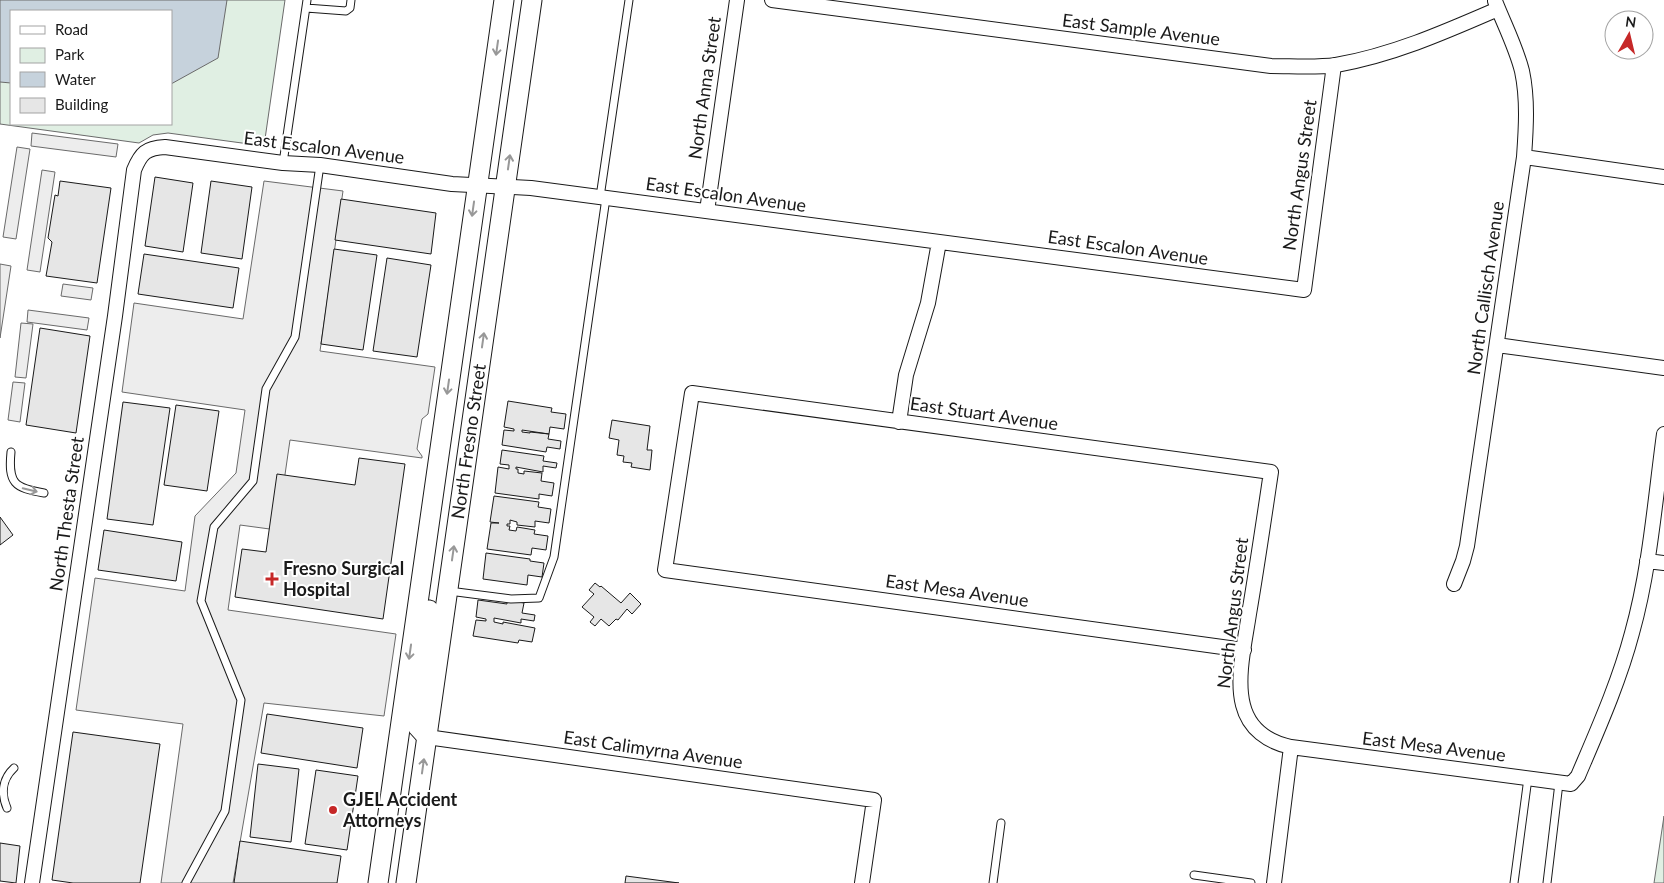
<svg xmlns="http://www.w3.org/2000/svg" width="1664" height="883" font-family="Lato,sans-serif">
<rect width="100%" height="100%" fill="#fff"/>
<path fill="#e0efe3" stroke="#6a6a6a" fill-rule="evenodd" d="M0,0H285L264,146L168,133L153,135L139,143L0,124ZM11,11H171V124H11Z
M1664,816V883H1654Z"/>
<path fill="#ededed" stroke="#6a6a6a" d="M32,133L118,144L116,157L31,146Z
M17,147L30,149L16,239L3,237Z
M42,170L55,172L40,272L27,270Z
M264,181L343,191L320,351L435,367L428,414L422,419L417,449L422,456V458L290,440L277,530L240,525L228,610L396,634L384,716L264,703L233,883H161L183,724L76,710L95,578L185,591L195,516L236,473L245,410L122,392L134,303L243,319Z
M0,264L11,266L0,338Z
M63,284L93,288L91,300L61,296Z
M28,310L89,318L87,330L27,322Z
M21,323L33,324L26,378L15,377Z
M13,382L25,383L20,422L8,420Z"/>
<path fill="#c6d2dc" stroke="#6a6a6a" d="M0,0H227L218,58L171,84V11H11V83L0,82Z"/>
<path fill="#e6e6e6" stroke="#1a1a1a" d="M155,177L193,183L183,252L145,246Z
M60,181L111,188L97,283L46,276L52,242L48,238L55,195L58,196Z
M211,181L252,187L242,259L201,253Z
M341,199L436,213L431,254L335,240Z
M334,249L377,255L363,350L321,344Z
M144,254L239,268L233,308L138,294Z
M387,258L431,265L417,357L373,351Z
M40,328L90,336L76,433L26,425Z
M508,401L552,408L551,412L566,414L564,429L550,427L549,434L522,430V432L530,433V432L549,434L548,439L561,441L560,449L547,447L546,452L502,445L504,430L514,431V429L504,427Z
M123,402L170,408L153,525L107,519Z
M176,405L219,411L207,491L164,485Z
M612,420L650,426L647,450H652L650,470L631,467L632,463L623,462L624,456L617,455L619,440L609,438Z
M502,450L544,456L543,461L557,463L556,468L543,466V472L516,467V469H518V473L524,474V471L542,473L541,481L554,483L552,496L539,494V499L495,493L498,467L509,469V465L500,464Z
M359,458L405,464L383,619L235,597L242,549L266,552L277,474L355,485Z
M494,496L539,502L538,507L551,509L549,523L535,521V527L517,525V522L510,520V524H507V526H510L509,530L516,531L517,527L535,530L534,534L548,536L546,550L532,548L531,555L487,549L491,523H499L490,522Z
M0,517L13,535L0,545Z
M104,530L182,542L176,581L98,570Z
M486,553L530,559V561L544,563L542,577L528,575L527,585L483,579Z
M595,583L600,587L601,586L621,603L630,593L641,604L632,614L627,609L618,620L616,619L609,626L601,619L595,626L590,622L594,617L582,607L594,594L589,590Z
M478,600L507,604V600L524,603L522,613L535,615L534,621L521,619V623L494,618V622L503,624V622L535,628L532,642L519,640L518,643L473,636L476,620L486,621V619L476,617Z
M267,714L363,728L357,768L261,753Z
M73,732L160,744L140,883H73L52,880Z
M258,764L299,769L291,842L250,837Z
M316,770L358,776L347,850L305,844Z
M240,841L341,856L337,883H234Z
M0,843L20,846L16,883L0,881Z
M626,876L679,883H625Z"/>
<g fill="none" stroke-linecap="round" stroke-linejoin="round">
<g stroke="#1a1a1a" stroke-width="9">
<path id="service" d="M306,8L346,11L350,8L351,0
M283,163L307,0
M600,197L629,0
M11,452C8,483 14,488 44,493
M449,591L511,599L539,598L554,557L606,198
M7,808C1,794 2,779 14,768
M1194,875L1251,883
M186,883L225,811L241,700L201,601L214,527L253,481L266,389L295,337L320,165
M993,883L1001,823
M1514,883L1528,778
M1547,883L1559,783"/>
</g>
<g stroke="#1a1a1a" stroke-width="16">
<path id="minor" d="M772,0L1271,66C1292,66 1315,68 1336,65C1393,55 1445,32 1498,9
M1524,157L1664,177
M707,211L737,0
M1497,345L1664,368
M899,422L906,375L928,303L939,242
M1647,561L1664,563
M1454,584L1463,561L1467,546L1524,157C1526,129 1528,99 1522,71C1516,47 1504,24 1495,1
M1244,650L665,570L692,393L1271,472C1264,519 1257,567 1249,614C1245,641 1236,678 1243,705C1249,729 1268,742 1291,747L1274,883
M427,737L874,800L862,883
M1291,747L1571,784L1578,776C1598,729 1619,682 1632,633C1650,569 1655,500 1664,434
M32,883L115,316L134,170C141,153 146,148 165,147L283,163L320,165L452,184L531,188L1304,290L1334,65"/>
</g>
<g stroke="#1a1a1a" stroke-width="21">
<g id="secondary">
<path d="M427,737L417,726V715L429,610"/>
<path d="M378,883L504,0"/>
<path id="s1" d="M406,883L532,0"/>
</g>
</g>
<use href="#service" stroke="#fff" stroke-width="7"/>
<use href="#minor" stroke="#fff" stroke-width="14"/>
<use href="#secondary" stroke="#fff" stroke-width="19"/>
</g>
<defs><path id="oneway-shaft" d="M-6 0H5M1.5-3L5.5 0L1.5 3" fill="none" stroke-width="1.6" stroke-linecap="round" stroke-linejoin="round" transform="scale(1.25)"/></defs>
<g stroke="#989898">
<use href="#oneway-shaft" transform="translate(497 48) rotate(98)"/>
<use href="#oneway-shaft" transform="translate(509 162) rotate(-82)"/>
<use href="#oneway-shaft" transform="translate(473 209) rotate(98)"/>
<use href="#oneway-shaft" transform="translate(483 340) rotate(-82)"/>
<use href="#oneway-shaft" transform="translate(448 387) rotate(98)"/>
<use href="#oneway-shaft" transform="translate(30 490) rotate(14)"/>
<use href="#oneway-shaft" transform="translate(453 553) rotate(-82)"/>
<use href="#oneway-shaft" transform="translate(410 652) rotate(98)"/>
<use href="#oneway-shaft" transform="translate(423 766) rotate(-82)"/>
</g>
<g fill="#c62828" stroke="#fff" stroke-width="2">
<path d="M269.5 571.5h5v5h5v5h-5v5h-5v-5h-5v-5h5z"/>
<circle cx="333" cy="810" r="5"/>
</g>
<g text-anchor="middle" stroke-width="4" stroke-linejoin="round" paint-order="stroke">
<g font-size="18" fill="#1a1a1a" stroke="#fff">
<text transform="translate(1141 30) rotate(7)" y="6">East Sample Avenue</text>
<text transform="translate(705 88) rotate(-82)" y="6">North Anna Street</text>
<text transform="translate(324 148) rotate(7)" y="6">East Escalon Avenue</text>
<text transform="translate(1300 175) rotate(-82)" y="6">North Angus Street</text>
<text transform="translate(726 195) rotate(8)" y="6">East Escalon Avenue</text>
<text transform="translate(1128 248) rotate(8)" y="6">East Escalon Avenue</text>
<text transform="translate(1486 288) rotate(-82)" y="6">North Callisch Avenue</text>
<text transform="translate(984 414) rotate(8)" y="6">East Stuart Avenue</text>
<text dy="6" stroke="none"><textPath href="#s1" startOffset="446">North Fresno Street</textPath></text>
<text transform="translate(67 514) rotate(-82)" y="6">North Thesta Street</text>
<text transform="translate(957 591) rotate(8)" y="6">East Mesa Avenue</text>
<text transform="translate(1233 613) rotate(-83)" y="6">North Angus Street</text>
<text transform="translate(1434 747) rotate(7)" y="6">East Mesa Avenue</text>
<text transform="translate(653 750) rotate(8)" y="6">East Calimyrna Avenue</text>
</g>
<g font-size="18" font-weight="bold" fill="#1a1a1a" stroke="#fff" text-anchor="start">
<text x="283" y="575">Fresno Surgical<tspan x="283" dy="21">Hospital</tspan></text>
<text x="343" y="806">GJEL Accident<tspan x="343" dy="21">Attorneys</tspan></text>
</g>
</g>
<rect x="10" y="10" width="162" height="115" fill="#ffffff" stroke="#a3a3a3"/>
<rect x="20" y="26" width="25" height="8" fill="#ffffff" stroke="#a3a3a3"/>
<text x="55" y="35" font-size="15" fill="#1a1a1a">Road</text>
<rect x="20" y="48" width="25" height="15" fill="#e0efe3" stroke="#a3a3a3"/>
<text x="55" y="60" font-size="15" fill="#1a1a1a">Park</text>
<rect x="20" y="72" width="25" height="15" fill="#c6d2dc" stroke="#a3a3a3"/>
<text x="55" y="85" font-size="15" fill="#1a1a1a">Water</text>
<rect x="20" y="98" width="25" height="15" fill="#e6e6e6" stroke="#a3a3a3"/>
<text x="55" y="110" font-size="15" fill="#1a1a1a">Building</text>
<g transform="translate(1629 35) rotate(8)"><circle r="24" fill="#ffffff" stroke="#a3a3a3"/>
<path d="M0-4L9 19L0 12L-9 19Z" fill="#c62828"/>
<text y="-8" font-size="14" font-weight="bold" text-anchor="middle" fill="#1a1a1a">N</text>
</g>
</svg>
